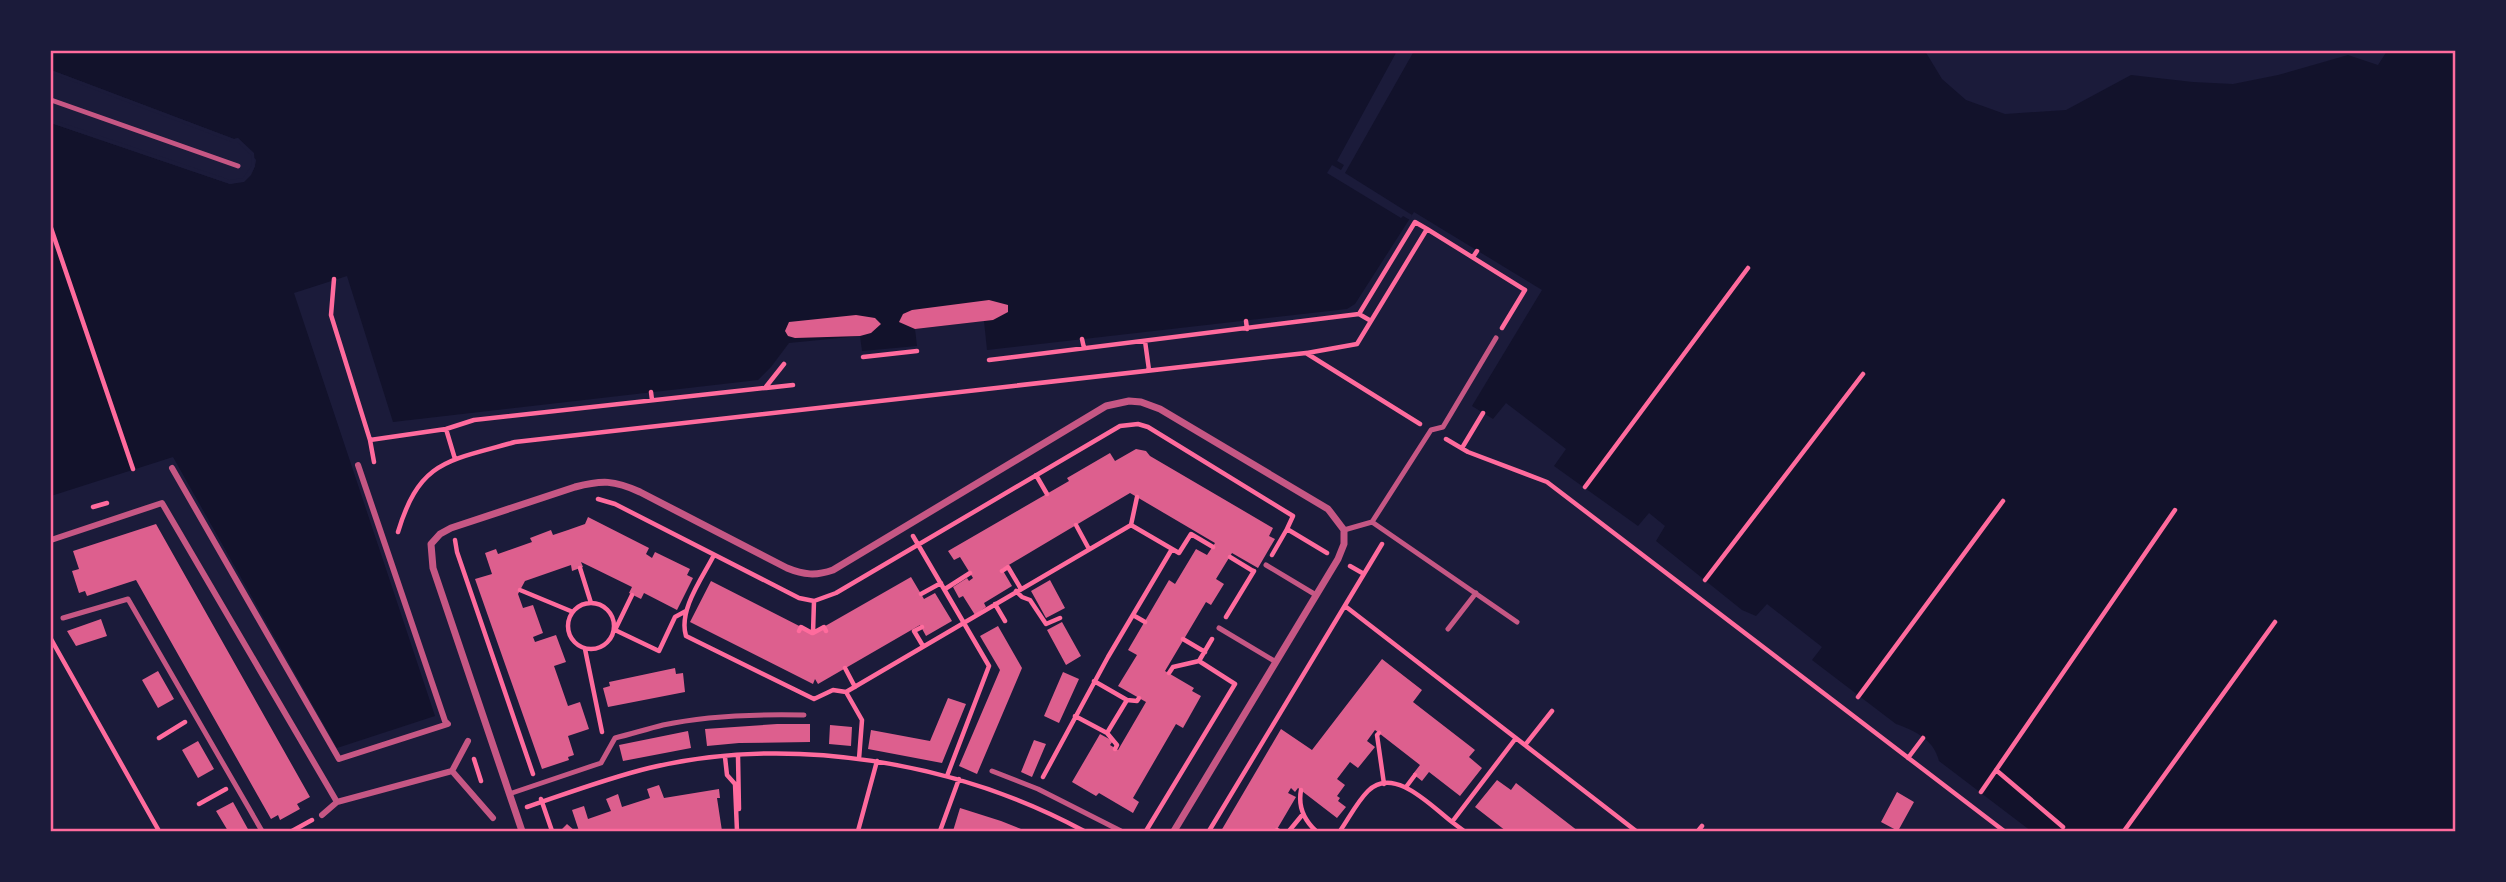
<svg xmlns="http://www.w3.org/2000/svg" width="2506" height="882" font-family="Karla,sans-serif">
<rect width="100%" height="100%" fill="#1b1b3a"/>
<path fill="#12122b" d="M51,51H1925L1942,79L1966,100L2005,114L2066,110L2131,75L2193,82L2233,84L2278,75L2348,55L2378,65L2387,51H2455V831H2031L1939,761C1934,740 1916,731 1896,724L1812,660L1822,647L1767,604L1756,616L1742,610L1656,541L1665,526L1649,513L1638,526L1554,466L1566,449L1506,403L1493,419L1472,406L1542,290L1414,212L1355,304L1347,309L987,350L984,321L915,329L917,346L862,351L860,336L789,343L771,367L758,380L393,422L347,276L294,293L435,716L337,748L173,457L51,496V123L230,184C245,181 254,176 256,160L238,138L234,139L51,70Z"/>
<path fill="#1b1b3a" d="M1397,51H1414L1345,173L1412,215L1410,220L1403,216L1401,218L1327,173L1332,165L1341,170L1344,165L1337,161Z
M51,70L234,139L238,138L254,153L255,166L251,175L244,182L230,184L51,123V119L230,180L243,178L252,165L251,155L237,142H232L51,73Z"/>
<path fill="#dd5f8e" d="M989,300L1008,305V312L993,320L915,329L899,322L903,314L912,310Z
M856,315L875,318L881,324L871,333L860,336L795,338L788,336L785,331L789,322Z
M1136,449L1146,451L1150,456L1273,528L1269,536L1275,539L1258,568L1232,553L1216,579L1224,584L1211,605L1206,602L1165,671L1194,688L1192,691L1201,696L1183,728L1176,724L1133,798L1139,802L1133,813L1099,793L1096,796L1072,782L1100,734L1113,741L1110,745L1118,750L1146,702L1118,686L1137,655L1128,650L1169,580L1175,584L1196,549L1207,555L1215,543L1130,493L1002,569L1012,586L984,603L986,607L975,615L963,596L959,598L953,587L967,578L969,581L973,578L960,557L954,560L948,551L1069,481L1067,478L1110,453L1115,461Z
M588,517L649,548L646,554L652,558L655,552L690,569L687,575L693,578L677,610L644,593L641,599L629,593L632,587L581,562L583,567L572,571L571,565L525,581L518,594L523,608L533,605L543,633L533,637L535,642L556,635L566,662L554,666L568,706L580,702L589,729L568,736L574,755L568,757L569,760L542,769L475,579L492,574L485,553L496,549L498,554L532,542L530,538L551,530L553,535L568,530L585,524Z
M156,524L310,797L297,804L300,809L280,820L278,815L271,819L136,580L87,596L85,591L79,593L72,571L79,569L73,551Z
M911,577L924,599L935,593L952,621L926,636L920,625L818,684L815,679L813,684L690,622L711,581L813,633Z
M1050,580L1065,608L1046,618L1031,591Z
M101,619L107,636L76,646L67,631Z
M1062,622L1081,656L1066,665L1047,630Z
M998,626L1022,668L977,774L959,766L1000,670L980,636Z
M1382,659L1422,690L1413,702L1475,750L1469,757L1482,768L1460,796L1429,772L1422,781L1413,774L1420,765L1375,730L1367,741L1375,747L1358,768L1350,762L1337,779L1345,785L1337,796L1340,798L1338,801L1346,807L1337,818L1298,788L1295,792L1291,788L1288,793L1296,797L1276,831H1221L1281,729L1312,750Z
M675,668L676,674L683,673L685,692L608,707L603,688L610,686L609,682Z
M158,671L174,699L158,708L142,680Z
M1063,672L1079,679L1059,723L1044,716Z
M948,698L966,704L942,763L868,749L871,730L930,741Z
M777,724H810V742L739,743L707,746L705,729Z
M830,725L852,727L851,746L829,744Z
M688,731L691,748L623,761L619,745Z
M1034,740L1046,744L1032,777L1021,772Z
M198,741L214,769L198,778L182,750Z
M1497,780L1511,790L1516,783L1578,831H1506L1475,807Z
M659,785L664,798L719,789L720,798H717L722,831H579L572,810L584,806L588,819L611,811L606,799L618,794L622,807L650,798L647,789Z
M1897,792L1914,802L1898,831L1881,822Z
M233,802L249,831H228L216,811Z
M960,808L1001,821L1026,831H953Z
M567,824L575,831H560Z"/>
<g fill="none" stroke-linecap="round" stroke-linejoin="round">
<path stroke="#ff6b9d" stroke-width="4.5" d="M51,228L133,469
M1473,257L1477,251
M334,279L331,315L370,440L374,462
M1359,314L1371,321
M1246,321L1247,329
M1082,339L1084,348
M1145,341L1149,370
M1307,353L1357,344L1427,229L1525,290L1502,328
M863,357L917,351
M989,360L1359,314L1415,222L1427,229
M766,388L793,385
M651,392L652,400
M446,429L455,459
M1446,439L1468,452L1547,482L2004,831
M370,440L446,429L474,420L765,388L784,364
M1462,448L1483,413
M1036,475L1047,494
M1585,487L1748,268
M598,499L615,504L799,598L814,601L836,593L1120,426L1138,424L1148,427L1293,516L1287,529L1327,553
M93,507L107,503
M1076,525L1089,549
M1131,525L1179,553L1191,534L1213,547
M1131,525L1137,497
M398,532C420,459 449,461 515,442L1306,353L1420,424
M913,536L989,666L947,776
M455,540L457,552L533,774
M714,555C703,577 678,610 686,636L814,699L833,690L846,692
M1272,555L1287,529
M1230,557L1253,571
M1350,566L1364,574
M580,568L591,603
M1002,571L1008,567L1021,589
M1705,580L1863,374
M945,589L970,573
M520,590L573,612
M1016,591L1022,597L1030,600L1046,624L1060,618
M921,594L941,583
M632,595L615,630L659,651L675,617L686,611
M568 626a23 23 0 1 1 46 0a23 23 0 1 1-46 0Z
M995,604L1005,621
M1345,606L1636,831
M1133,615L1145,622
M1226,617L1254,571
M922,627L914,631L923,646
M799,631L801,627L812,633
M813,633L814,601
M813,633L824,627L826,631
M51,639L159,831
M1183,639L1205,652
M585,649L602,732
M845,668L855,687
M1169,673L1173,667L1199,661
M1094,681L1127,700L1137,701L1139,698
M1858,697L2003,501
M1075,716L1107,733L1117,745L1115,749
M1107,733L1127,700
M1379,733L1377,735L1384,784
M159,738L185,722
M1525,745L1552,711
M738,756L739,809
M725,757L727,775L735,784L737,831
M1908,758L1923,738
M474,759L481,781
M859,759L862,720L846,692L1131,525
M1996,770L2063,827
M1043,777L1108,657L1172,549
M1406,787L1415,775
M1301,790C1298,806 1304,820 1316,831
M1981,792L2175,510
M541,799L552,831
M199,804L226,789
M527,807C568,793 608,778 649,768C792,734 956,762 1084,831
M1277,830L1279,831
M292,831L312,820
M858,831L877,761
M940,831L959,779
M1146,831L1235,684L1199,661L1212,639
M1209,831L1382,544
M1289,831L1303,814
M1340,831C1349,818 1357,802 1368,791C1394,765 1432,807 1452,822
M1464,831L1452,822L1516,738
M1698,831L1702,826
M2124,831L2275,622"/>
<path stroke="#c65784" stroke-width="5" d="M51,100L238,166
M1372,522L1431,430L1443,427L1496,338
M1344,530L1372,522L1517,622
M1266,565L1316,595
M63,618L128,599L262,831
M1219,628L1276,662
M1448,629L1476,593
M992,771L1038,789L1121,831
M509,794L601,763L615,738C631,734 647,729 663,725C709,715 757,714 804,715"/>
<path stroke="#c65784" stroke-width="6" d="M172,468L339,759L448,724L445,721L358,465
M51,540L162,503L337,802L452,771L468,741
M452,771L493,818
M322,815L337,802"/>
<path stroke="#c65784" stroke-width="7" d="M522,831L433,568L431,544L440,534L451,528L575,487C602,480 614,480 640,492L787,568C804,575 816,576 833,570L1106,406L1129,401L1141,402L1160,409L1328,509L1344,530V544L1338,559L1174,831"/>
</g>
<rect width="2506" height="882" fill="none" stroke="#1b1b3a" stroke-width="105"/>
<rect x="52" y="52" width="2402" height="778" fill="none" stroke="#ff6b9d" stroke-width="2.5"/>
</svg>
